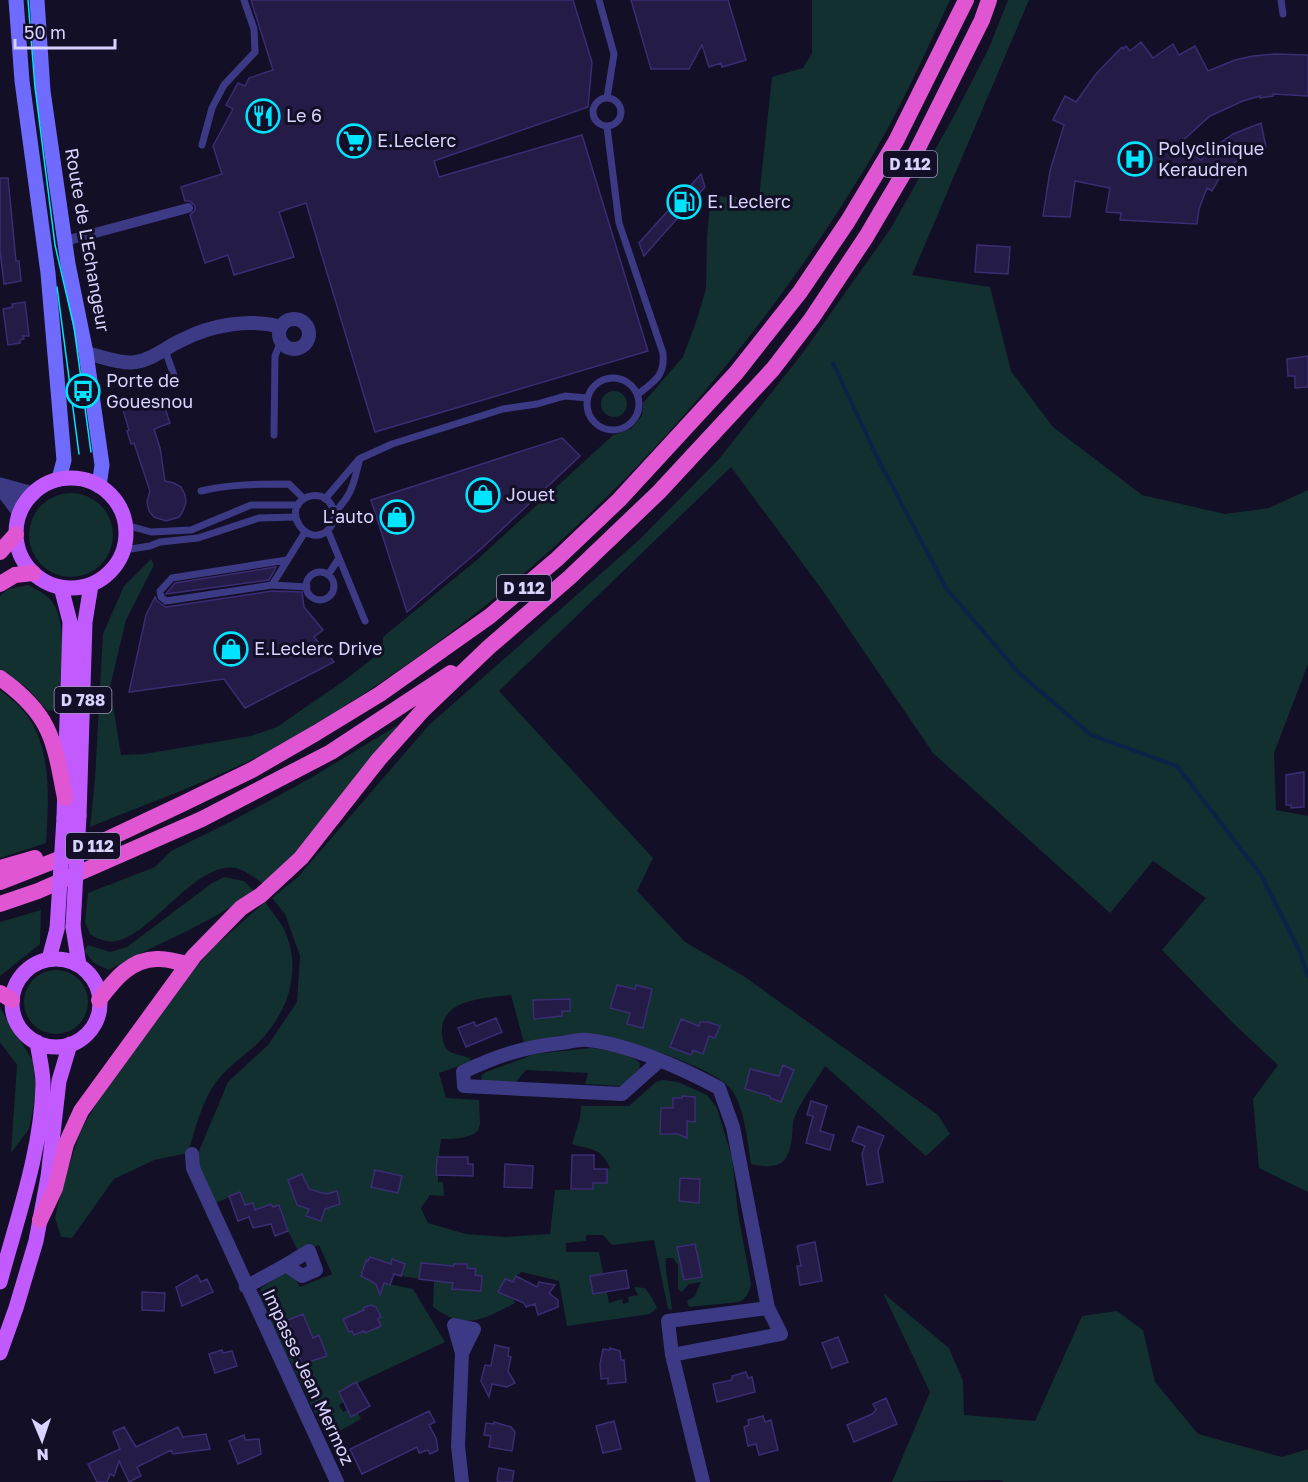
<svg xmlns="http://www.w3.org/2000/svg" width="1308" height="1482" font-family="'Golos Text',sans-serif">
<rect width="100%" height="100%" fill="#130f26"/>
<path fill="#12302f" d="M812,0H950C923,58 897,116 864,170C718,410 521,609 276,747C220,778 150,802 90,827L95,779L103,634L124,586L151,559L154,565L126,620L110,687L121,755L144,754L251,736L277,727L345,680L383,650V637L478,559L613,435L631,429L642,416L643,403L683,357L697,319L706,289L707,236L711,196L759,198L772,77L803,68L812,53Z
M1008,0H1029L912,275L990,287L1011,371L1053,427L1142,495L1225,514L1269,508L1308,490V664L1274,753L1276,810L1308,816V1192L1259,1168L1253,1099L1278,1065L1233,1023L1162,950L1206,898L1153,861L1110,913L933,753L823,591L731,467L499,691L653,858L637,891L685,942L745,977L938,1115L950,1134L926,1156L825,1066C816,1081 799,1104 794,1119C792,1124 793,1131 792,1137C789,1165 778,1170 751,1164C748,1144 744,1105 731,1089C714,1067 616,1035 588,1034C565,1034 545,1038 524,1043L511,995C486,998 439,999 442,1034C444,1056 453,1052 470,1058V1062L439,1073L446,1098L479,1100L480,1124L478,1131C466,1139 456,1139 441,1139L439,1156L437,1157V1174L438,1175V1182H443L444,1196L430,1195L421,1208L428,1223L466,1234L506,1237L550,1234L555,1190L593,1189V1183H607V1169L610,1168C601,1147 591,1150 572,1144L580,1118L581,1106H629L656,1082L663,1080L678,1082L707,1095L717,1108L732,1158L738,1213L751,1284C749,1293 747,1298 739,1302L689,1307L687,1301L695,1296L701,1282L689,1284L682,1292L678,1289V1265L673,1258H666C664,1269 671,1296 672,1310L668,1309L654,1240L612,1245L603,1235H586V1241L566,1243V1252H599L609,1303L622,1299L623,1304L629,1302L628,1297L638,1295L634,1287L645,1288L652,1298L657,1308L650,1314L567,1326L559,1281L522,1272L516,1276L513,1282L505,1279L499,1291L513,1298L515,1303C482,1320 466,1331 433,1307L434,1281L401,1276L405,1264L393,1260L391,1264L370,1257L368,1261L366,1260L361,1276L376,1284L384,1283L413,1289L445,1342L339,1392L344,1402L339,1405L343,1412L347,1410L351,1417L358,1413L361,1419L327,1438L259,1298L261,1288L284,1273L291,1272L300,1287L332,1274L319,1245L299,1253L288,1231L280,1205L256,1211L253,1203L245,1205L240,1192L216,1203L196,1163L199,1151L228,1082L268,1045L297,1002L300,956L285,914L272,898L297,878L429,725L639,540L719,459L802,354L891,228L954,116L989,48Z
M601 404a13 13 0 1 1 26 0a13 13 0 1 1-26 0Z
M29 535a42 42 0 1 1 84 0a42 42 0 1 1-84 0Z
M29,585C35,589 44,593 49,598C71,620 59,681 57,710L48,711L27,688L0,670V596L8,589Z
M0,690C6,695 13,700 18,705C53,738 49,800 46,843L0,858Z
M398,725L312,838L265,885C257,879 246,871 236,868C197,860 153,934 116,941C107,943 98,939 90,934L85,922L88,893L155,867L171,851L230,822L309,779Z
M224,877L244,881L254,891C209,925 157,943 109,970L94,963L84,951L88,945L110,952L127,947L212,883Z
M265,902C271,911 279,920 284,929C303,970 288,1013 258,1043C243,1057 223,1070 212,1088C201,1106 194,1132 188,1153L154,1160L114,1179L72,1238L61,1237L55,1218L63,1184L81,1130L100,1098L192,971L215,946Z
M41,910L40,944L0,976V922Z
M24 1002a32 32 0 1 1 64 0a32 32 0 1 1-64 0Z
M0,1008L33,1061L36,1093L29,1129L11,1153L17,1065L0,1042Z
M591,1048C607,1050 627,1052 640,1063L639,1072L620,1086L585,1084L588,1073L526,1070L515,1083L482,1081L481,1076L486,1072L535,1054Z
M883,1293L949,1348L963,1381L964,1415L1035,1421L1082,1316L1117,1311L1143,1330L1155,1382L1198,1434L1282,1457L1308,1449V1482H1004L1000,1480L892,1482L930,1392Z"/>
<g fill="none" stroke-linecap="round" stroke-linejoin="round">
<path stroke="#0c2248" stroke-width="4" d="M833,363L877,457L946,588L1019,673L1091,735L1177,766L1261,875L1299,950L1308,976"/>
</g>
<path fill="#241b47" stroke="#3b2d73" stroke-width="1.5" d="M251,0H573L592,62L588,107L434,161L439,177L582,135L648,351L375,432L306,203L279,212L294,257L234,275L228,255L205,263L190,215L195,210V206L190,201H185L181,187L222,174L213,146L233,109L226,105L238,83L245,86L249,78L273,70Z
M631,0H728L746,60L722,67L721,63L709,67L702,45L689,69H651Z
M1141,42L1153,58L1173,44L1179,55L1195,46L1208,71L1235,60L1253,56L1275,54L1308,55V96L1273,94V96L1260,98V96L1243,101L1210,116L1179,144L1201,160L1214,147L1233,134L1261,123L1266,147L1240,158L1221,175L1212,191L1207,188L1199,209L1197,224L1120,220L1121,213L1106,212L1110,188L1075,181L1070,217L1043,216L1050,171L1064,125L1053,120L1065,96L1076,102L1096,74L1122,47L1123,49L1126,46L1130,51Z
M701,174L705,187L644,256L639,243Z
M0,178H8L16,261H19L21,281L4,284L0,250Z
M977,245L1010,247L1008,274L975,272Z
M25,302L29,336H23L24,339L20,340V343L8,345L3,309L13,307L12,304Z
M1308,356V387L1295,388V376H1288L1287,359Z
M161,396L170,423L154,429L160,448L165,481L174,483L181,487L185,495L186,502L183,511L179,517L166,521L154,517L149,511L147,502L150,491L134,443L131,444L127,431L129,430L123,410Z
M562,438L580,456L482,548L407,612L371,500Z
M276,567L269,580L166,594L175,583Z
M272,591L302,592L304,607L323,630L314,637L334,662L245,708L224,679L129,692L146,615L155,597L157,601L166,607Z
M1304,772V807L1291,808V805H1286V775Z
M617,985L635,989L636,985L652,989L643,1028L627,1024L630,1013L610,1008Z
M570,999V1011H562V1016L534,1019L533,1000Z
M496,1018L502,1032L466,1047L458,1028L474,1022L476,1026Z
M681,1019L699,1026L700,1022H708L720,1026L715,1038L709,1036L703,1054L693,1050L691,1055L670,1047Z
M783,1065L794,1070L781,1102L770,1098V1096L745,1089L750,1069L779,1076Z
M682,1096L695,1097V1122L687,1121V1138L678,1134H660L661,1108H673V1098H682Z
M811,1101L827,1106L820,1131L834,1135L830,1150L806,1143L813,1116L807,1115Z
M858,1126L884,1136L878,1151L883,1182L867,1185L862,1154L865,1146L852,1141Z
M572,1155H594V1169H607V1183H593V1189H571Z
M437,1157H468V1164H473V1176L436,1175Z
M505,1164L533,1166L532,1188L504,1187Z
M375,1170L402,1176L398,1193L371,1187Z
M302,1174L309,1189L326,1194L337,1191L340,1204L325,1209L321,1221L306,1216L309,1209L297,1205L288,1180Z
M680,1178L700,1179L699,1203L679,1201Z
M240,1192L245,1205L253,1203L255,1210L271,1204L273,1207L279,1205L288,1231L275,1236L271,1224L253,1228L249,1217L238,1221L229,1196Z
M815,1242L822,1281L800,1285L797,1266H801L797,1246Z
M695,1244L702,1277L684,1280L677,1247Z
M370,1257L391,1264L392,1259L405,1264L401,1276L394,1274L390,1285L384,1283L380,1295L376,1284L361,1276L366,1260L368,1261Z
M421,1263L454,1266V1264H467V1268L476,1269L475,1275L482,1276L481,1291L452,1289L453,1283L419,1279Z
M626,1270L629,1288L593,1294L590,1276Z
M197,1275L201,1282L207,1279L213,1292L182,1306L176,1287Z
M516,1276L537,1287L539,1282L555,1285L549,1293L558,1300V1307L538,1315L535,1304L526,1307L524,1303L498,1292L505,1279L513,1282Z
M142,1292L165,1293L164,1311L142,1310Z
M371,1305L376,1307L381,1317L378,1319L381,1326L365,1333L364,1331L354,1335L352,1331L349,1332L343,1319L364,1310L363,1308Z
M303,1314L313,1338L319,1335L327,1356L302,1364L288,1329L291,1327L288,1320Z
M838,1337L848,1362L832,1368L822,1343Z
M495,1345L509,1348L508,1356L511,1357L508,1371L515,1383L507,1387L492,1384L489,1397L481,1381L485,1365L491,1366Z
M610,1348L620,1351L621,1360H624L626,1382L608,1384V1378L601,1379L600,1364L603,1349L610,1350Z
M222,1350L223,1353L232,1351L237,1366L215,1373L209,1354Z
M746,1372L748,1378L752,1377L755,1392L717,1402L713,1384L732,1380V1376Z
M356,1382L370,1406L351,1417L339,1392Z
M886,1398L897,1424L854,1442L847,1425L872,1414L876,1410L873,1404Z
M429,1411L435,1422L429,1425L436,1438L438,1450L430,1454L428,1450L419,1453L417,1447L362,1474L350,1449Z
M763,1416L765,1422L771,1420L778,1450L759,1455L756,1444L748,1446L744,1427L749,1425L748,1420Z
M614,1421L621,1449L603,1453L596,1426Z
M494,1422L511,1427L515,1432L512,1451L489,1447L491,1436L484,1435L486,1423L494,1424Z
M124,1427L136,1447L178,1427L183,1437L206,1434L210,1449L173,1454L171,1450L137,1467L141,1476L129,1482L119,1461L114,1476L110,1474L107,1482H97L88,1464L120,1449L113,1432Z
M244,1435L245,1440L259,1439L261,1454L238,1464L229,1441Z
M499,1468L514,1471L512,1482H498L497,1480Z"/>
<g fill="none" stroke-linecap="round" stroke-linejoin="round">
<path stroke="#3d3a85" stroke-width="7" d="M599,0L614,54L607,98
M1281,0L1283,14
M593 112a14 14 0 1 1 28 0a14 14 0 1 1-28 0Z
M607,127L619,223L663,353C665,376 655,381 638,394
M202,145L212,108L224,85L255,52L254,29L244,0
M165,350L176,381
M587 404a26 26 0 1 1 52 0a26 26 0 1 1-52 0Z
M274,435L275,356L281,341
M201,491C230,484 260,484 289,484L304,499
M325,499L359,459L392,444L503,409L537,404L565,396L587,398
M335,514C333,508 331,502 325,498C320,495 313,495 307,497C279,509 308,551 329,529C334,524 333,518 336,512C339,507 344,502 347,497C354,487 356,473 359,462
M126,525L151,532L191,530L251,505H298
M328,531L365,621
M124,550L150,546L160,542L198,538L259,518L295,517
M287,560L172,578L160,591L161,597L166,601L272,585L305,532
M306 586a14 14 0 1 1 28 0a14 14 0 1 1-28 0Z
M328,575L339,558
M272,585L307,587"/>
<path stroke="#3d3a85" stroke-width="10" d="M65,241L188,208"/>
<path stroke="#3d3a85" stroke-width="14" d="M279 334a15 15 0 1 1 30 0a15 15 0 1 1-30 0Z
M86,353C100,356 124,365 136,362C154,359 166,347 182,340C211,325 249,318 281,327
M659,1061L622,1094L464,1086L463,1072C496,1056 524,1047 561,1043C569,1042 580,1039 588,1040C630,1045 682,1068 719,1088L733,1127L768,1308L781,1334L672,1355L703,1482
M192,1154L193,1168L337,1482
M246,1287L286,1265L302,1276L316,1270L309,1251L286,1265
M462,1353L474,1329L454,1325L462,1353L458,1446L462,1482
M672,1355L668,1321L768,1308"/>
<path stroke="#3d3a85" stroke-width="15" d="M0,485L33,494
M0,487L20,513"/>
<path stroke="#6f6bff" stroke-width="15" d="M16,0L22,81L48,273L64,460L59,479
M37,0L43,91L68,264L86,353L102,465L99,486"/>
<path stroke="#c25bff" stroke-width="15" d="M16 533a55 55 0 1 1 110 0a55 55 0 1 1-110 0Z
M61,587L70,622L64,818
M79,816L85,622L91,585
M73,927L79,965
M49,959L57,929
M12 1003a44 44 0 1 1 88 0a44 44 0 1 1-88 0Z
M0,1282C17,1219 42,1149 43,1084C43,1070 39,1056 37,1042
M0,1353L16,1308L36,1241L48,1177L59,1081L70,1044"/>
<path stroke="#e055d1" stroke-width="16" d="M0,552L16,534
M0,584L15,575L33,573
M0,678C51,714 54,740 65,798
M0,868L35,858
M0,882L95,845L182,804L252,770L316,733L380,694L490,616L557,559L619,500L736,373L800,292L848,221L896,141L966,0
M0,904L38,891L202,819L331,752L451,673
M0,993L12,1000
M99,1000C114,980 132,957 160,959C169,959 179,963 188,964
M40,1220L55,1188L66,1144L81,1111L194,956L241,908L261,895L301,858L379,759L423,710L489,647L570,577L659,492L773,369L812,318L866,237L915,154L982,20L989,0"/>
<path stroke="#00e5ff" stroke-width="1.5" d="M28,0L35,87L55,245L74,327L91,452
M57,287L79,454"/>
<path stroke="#c25bff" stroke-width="15" d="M73,927L79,816
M57,929L64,818"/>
</g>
<defs>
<g id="restaurant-ring" transform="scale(1.725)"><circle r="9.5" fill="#130f26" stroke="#00e5ff" stroke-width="1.5"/><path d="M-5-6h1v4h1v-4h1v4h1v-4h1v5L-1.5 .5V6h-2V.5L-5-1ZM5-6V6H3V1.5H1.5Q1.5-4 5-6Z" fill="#00e5ff"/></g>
<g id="supermarket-ring" transform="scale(1.725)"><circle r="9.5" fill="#130f26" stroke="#00e5ff" stroke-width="1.5"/><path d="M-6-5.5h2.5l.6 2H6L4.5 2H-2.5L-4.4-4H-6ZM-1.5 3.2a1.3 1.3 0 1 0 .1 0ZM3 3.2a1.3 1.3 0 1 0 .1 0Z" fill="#00e5ff"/></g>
<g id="hospital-ring" transform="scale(1.725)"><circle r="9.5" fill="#130f26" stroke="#00e5ff" stroke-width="1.5"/><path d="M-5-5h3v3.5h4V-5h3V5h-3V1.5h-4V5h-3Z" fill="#00e5ff"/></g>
<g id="fuel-ring" transform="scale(1.725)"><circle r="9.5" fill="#130f26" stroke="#00e5ff" stroke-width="1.5"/><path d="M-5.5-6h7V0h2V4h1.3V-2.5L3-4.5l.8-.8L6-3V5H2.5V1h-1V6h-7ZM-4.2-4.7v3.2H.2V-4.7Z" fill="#00e5ff"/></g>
<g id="bus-ring" transform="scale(1.725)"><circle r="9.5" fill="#130f26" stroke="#00e5ff" stroke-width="1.5"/><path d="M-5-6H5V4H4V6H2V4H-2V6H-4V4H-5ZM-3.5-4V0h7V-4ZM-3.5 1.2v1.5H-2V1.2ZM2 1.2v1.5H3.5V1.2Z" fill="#00e5ff"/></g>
<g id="shop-ring" transform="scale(1.725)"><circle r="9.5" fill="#130f26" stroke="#00e5ff" stroke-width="1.5"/><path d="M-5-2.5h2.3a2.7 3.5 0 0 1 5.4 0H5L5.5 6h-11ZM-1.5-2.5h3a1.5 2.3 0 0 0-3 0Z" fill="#00e5ff"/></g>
</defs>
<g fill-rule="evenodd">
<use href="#restaurant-ring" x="263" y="116"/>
<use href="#supermarket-ring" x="354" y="141"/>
<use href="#hospital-ring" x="1135" y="159"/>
<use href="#fuel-ring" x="684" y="202"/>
<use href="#bus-ring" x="83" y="391"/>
<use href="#shop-ring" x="483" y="495"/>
<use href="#shop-ring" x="397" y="517"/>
<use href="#shop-ring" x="231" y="649"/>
</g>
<g text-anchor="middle" stroke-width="6" stroke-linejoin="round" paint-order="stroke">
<g fill="#130f26" stroke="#9e99be" stroke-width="1.5">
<rect x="883" y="151" width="54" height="26" rx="4.5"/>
<rect x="497" y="575" width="54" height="26" rx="4.5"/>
<rect x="54.5" y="687" width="57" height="26" rx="4.5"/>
<rect x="66" y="833" width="54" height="26" rx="4.5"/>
</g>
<g font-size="16" font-weight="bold" fill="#d9d4ff">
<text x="910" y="170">D 112</text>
<text x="524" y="594">D 112</text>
<text x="83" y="706">D 788</text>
<text x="93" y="852">D 112</text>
</g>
<g font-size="18" fill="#d9d4ff" stroke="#130f26" text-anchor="start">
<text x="286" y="122">Le 6</text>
<text x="377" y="147">E.Leclerc</text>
<text x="1158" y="155">Polyclinique<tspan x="1158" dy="21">Keraudren</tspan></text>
<text x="707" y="208">E. Leclerc</text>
<text x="106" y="387">Porte de<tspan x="106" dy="21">Gouesnou</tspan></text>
<text x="506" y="501">Jouet</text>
<text x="374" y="523" text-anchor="end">L'auto</text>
<text x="254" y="655">E.Leclerc Drive</text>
</g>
<g font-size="18" fill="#d9d4ff" stroke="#130f26">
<text transform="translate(87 240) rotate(80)" y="6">Route de L'Echangeur</text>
<text transform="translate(308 1377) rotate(65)" y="6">Impasse Jean Mermoz</text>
</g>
</g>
<g transform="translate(42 1440) rotate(178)" stroke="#130f26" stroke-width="4.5" paint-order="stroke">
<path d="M0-4.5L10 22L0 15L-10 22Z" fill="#d9d4ff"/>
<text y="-9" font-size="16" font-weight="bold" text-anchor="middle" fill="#d9d4ff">N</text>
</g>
<path d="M15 39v9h100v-9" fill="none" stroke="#d9d4ff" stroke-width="3"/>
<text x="24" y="39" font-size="18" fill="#d9d4ff" stroke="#130f26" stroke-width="4.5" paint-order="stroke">50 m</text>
</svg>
